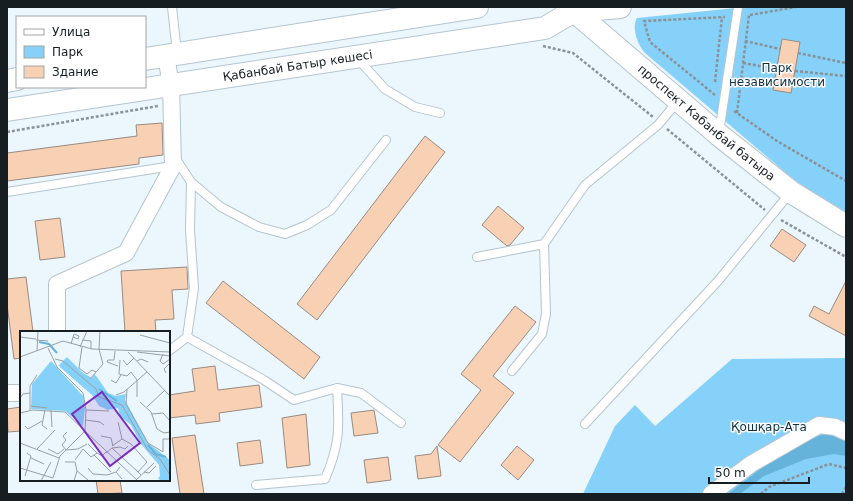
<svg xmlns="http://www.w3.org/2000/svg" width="853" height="501" font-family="'DejaVu Sans',sans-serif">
<rect width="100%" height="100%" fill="#ecf6fd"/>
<path fill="#86d1f9" d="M746,7H846V212L806,188L792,178L645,53C638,45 631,28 637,18Z
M846,358V494H583L615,426L635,405L655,426L732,359Z"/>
<path fill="#65b2db" d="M822,435H832L846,441V456L834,454L806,459L764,476L740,494H728C754,474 790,444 822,435Z"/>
<path fill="#f8d1b5" stroke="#998b80" d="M782,39L800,42L791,93L773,90Z
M162,123L163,155L139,158V164L7,181V153L137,136L136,125Z
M425,136L445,152L317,320L297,304Z
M498,206L524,228L510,245L507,246L482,225Z
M60,218L65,257L40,260L35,221Z
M782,229L806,245L794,262L770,246Z
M187,267L188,289L172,290L174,319L155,320L156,332H125L121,271Z
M26,277L33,332H21V358L14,359L7,304V279Z
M223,281L320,357L304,379L206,303Z
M846,281V336L809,316L814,306L829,314Z
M515,306L536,322L493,376L514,393L460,462L438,445L481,390L461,374Z
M215,366L218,390L259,385L262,407L219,413L220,421L196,424L195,415L169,418V395L195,391L192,369Z
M21,407V431L8,432L7,409Z
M374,410L378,433L354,436L351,413Z
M306,414L310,465L287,468L282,418Z
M195,435L204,494H180L172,438Z
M260,440L263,463L240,466L237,443Z
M437,446L441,476L418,479L415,456L431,454Z
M517,446L534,460L518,480L501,465Z
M388,457L391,480L367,483L364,460Z
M96,480H120L122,493L98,494Z"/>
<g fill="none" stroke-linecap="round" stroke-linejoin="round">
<g stroke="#b4c5cf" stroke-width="10">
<path id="lane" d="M172,7L177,53
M358,59L385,89L415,107L440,113
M719,133L738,7
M176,159L191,182L190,230L194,288L187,337
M191,182L221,207L259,227L285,234L307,225L331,210L386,140
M7,192L172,166
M477,257L544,244L585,185L658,125L678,101
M169,351L187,337L264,380L294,400L337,388L361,393L401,423
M512,371L542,334L546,314L544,244
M585,424L718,281L790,193
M256,485L325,479C341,442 339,426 337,388"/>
</g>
<g stroke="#b4c5cf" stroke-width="18">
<path id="street" d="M57,332V284L126,253L173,166L171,85L166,56
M7,393H21
M711,494L751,464L819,425L835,427L846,432"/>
</g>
<g stroke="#b4c5cf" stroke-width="24">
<g id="secondary">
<path id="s1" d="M567,8L574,11L719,135L791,192L846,226"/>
<path d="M145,59L477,7"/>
<path d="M7,81L17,79"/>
<path id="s2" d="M7,110L545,28L574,11L620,7"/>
</g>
</g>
<path stroke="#899297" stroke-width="2.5" stroke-dasharray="3 2" stroke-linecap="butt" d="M750,15L796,7
M745,41L780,49
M543,46L573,53L653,117
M798,53L846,63
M743,63L776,69
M795,71L846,76
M715,82L722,17
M715,95L650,42L644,21L725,17
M734,111L777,141L846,181
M737,113L749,15
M667,129L765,210
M7,132L158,106
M781,220L846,257
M761,494L769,487L829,464L846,468
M842,494L846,487"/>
<use href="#lane" stroke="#fff" stroke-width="8"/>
<use href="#street" stroke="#fff" stroke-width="16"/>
<use href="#secondary" stroke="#fff" stroke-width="22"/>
</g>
<g text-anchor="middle" stroke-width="3" stroke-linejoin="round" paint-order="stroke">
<g font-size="12" fill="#171e21" stroke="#fff">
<text dy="4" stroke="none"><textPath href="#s2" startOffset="294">Қабанбай Батыр көшесі</textPath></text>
<text dy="4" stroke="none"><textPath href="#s1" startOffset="181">проспект Кабанбай батыра</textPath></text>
</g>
<g font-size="12" fill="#0c3041" stroke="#fff">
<text x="777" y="72">Парк<tspan x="777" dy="14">независимости</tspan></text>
<text x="769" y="431">Қошқар-Ата</text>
</g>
</g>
<g transform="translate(20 331)">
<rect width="150" height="150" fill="#ecf6fd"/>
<path d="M47,26L63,42L72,47L74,43L77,46L88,62L96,65L106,63L105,69L128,112L150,129V150H141L138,147L140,145L139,134L121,113L111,94L100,85L98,77L88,79L79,75L72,64L40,36L39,34ZM31,30L63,65L65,78L63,95L45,80L11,78L12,53Z" fill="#86d1f9"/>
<path fill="none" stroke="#65b2db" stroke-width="2" d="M19,11L29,13L37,22M79,58L97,70M128,114L136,123L146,126"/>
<path fill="none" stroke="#97a0a5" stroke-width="1" d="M120,4L150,12M0,6L16,8M16,9L28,10M62,9L71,10V18M43,10L72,18L150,21M51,13L54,3L59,5L58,8L53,6M60,16L67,0M62,16L59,37L67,43L72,39L76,41M28,17L37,36L63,62L66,79L65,100M79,18L80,0M17,20L18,0M95,20L94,29H88L87,31L98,35M108,21L150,65M117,21L150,25M143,23L140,30L143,33L150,28M0,26L43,10M35,28L43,30L76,58L79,66L102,74L128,119L140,128L150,144M100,29L99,43L107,45L111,41L117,49V66M103,29L107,34L114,27M117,30L121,28L128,31M146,42L144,38L150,32M70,48L83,33L79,18M91,49L96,52L101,44M107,58L106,73L128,112L143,121V108H150M96,64L104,61L127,41M0,67L3,63L10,62M120,71L131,81L137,98L144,102L150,101M11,75L27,77M127,76L145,59M10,79V55L17,44M25,79L22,94L27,98M31,79L32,96M66,79L89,80M0,82L13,79L45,81L65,100M132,83L143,82L150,90M66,89L80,91L84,94M98,91L102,108L111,113L127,131L118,141L121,144M5,95L8,98L22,90M65,100L118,150M47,101L43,105L46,109L42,114L46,119L58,118L67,113M81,105L91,107L93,115M0,112L39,127M68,113L77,122M92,115L102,108M92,117L118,141M17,118L35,99M28,118L38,123L44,118M86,122L92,117L100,116L105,118L108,115M74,124L91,141M11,127L24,133M55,129L63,118L71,126L77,122L82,125L86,121M45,131H55L57,140L54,150M100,136L96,141L102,148M0,137L33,147L40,125L65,100M68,137L73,143L87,144L96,141M57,140L68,149M124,141L129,142L136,135M5,145L11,125L7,122M21,150L31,131M68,150H81M115,150L134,132"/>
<path fill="#7b2cbf" fill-opacity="0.15" stroke="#7b2cbf" stroke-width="2" d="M82,61L120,112L90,135L52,83Z"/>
<rect width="150" height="150" fill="none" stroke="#171e21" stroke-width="2"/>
</g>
<rect width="853" height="501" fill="none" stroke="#171e21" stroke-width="16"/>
<rect x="16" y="16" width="130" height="72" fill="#ffffff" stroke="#a2a5a6"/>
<rect x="24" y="29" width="20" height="6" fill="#ffffff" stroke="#a2a5a6"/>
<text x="52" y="36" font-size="12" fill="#171e21">Улица</text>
<rect x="24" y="46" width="20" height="12" fill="#86d1f9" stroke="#a2a5a6"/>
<text x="52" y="56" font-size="12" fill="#171e21">Парк</text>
<rect x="24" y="66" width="20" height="12" fill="#f8d1b5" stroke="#a2a5a6"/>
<text x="52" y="76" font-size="12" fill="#171e21">Здание</text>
<path d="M709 477v6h100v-6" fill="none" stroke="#171e21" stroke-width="2"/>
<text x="715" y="477" font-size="12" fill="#171e21" stroke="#ffffff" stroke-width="3" paint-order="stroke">50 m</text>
</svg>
